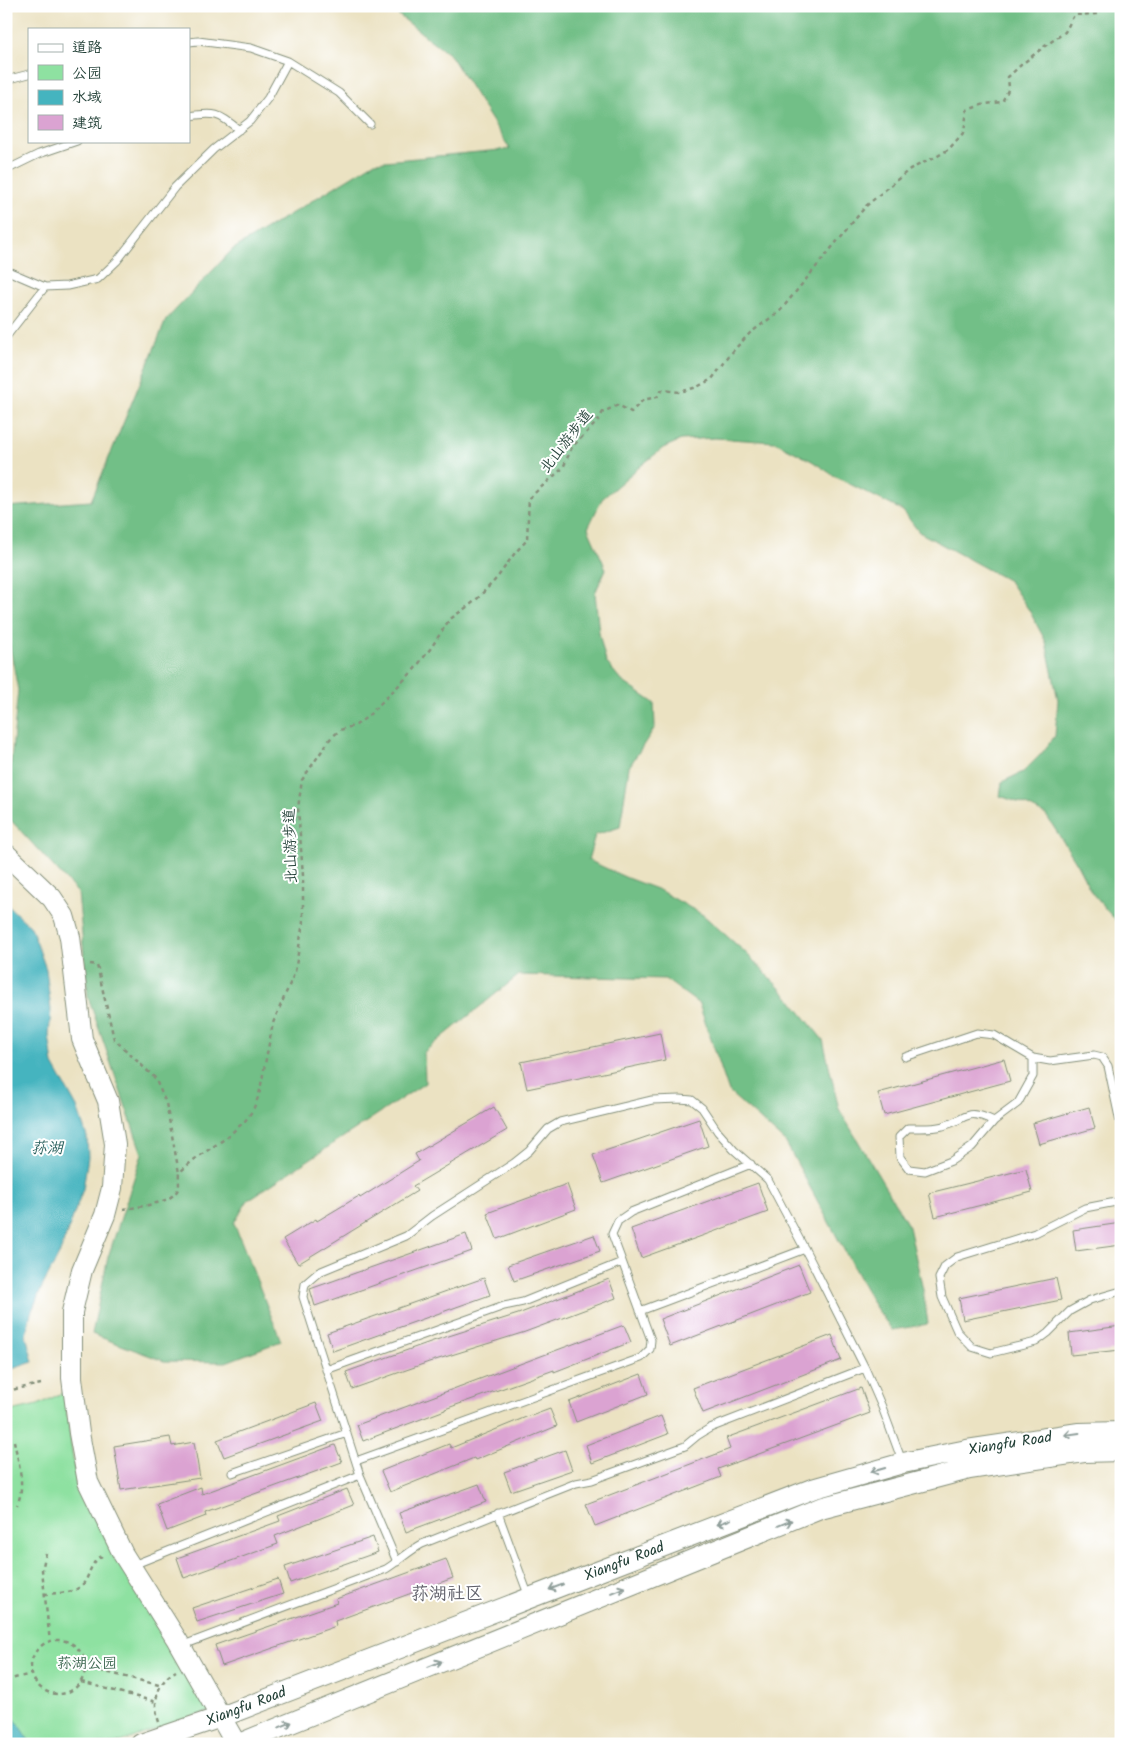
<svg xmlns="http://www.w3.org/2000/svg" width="1127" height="1750" font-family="Kalam,'LXGW WenKai TC',sans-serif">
<rect width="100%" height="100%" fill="#fff"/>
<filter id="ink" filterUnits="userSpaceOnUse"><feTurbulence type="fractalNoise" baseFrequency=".02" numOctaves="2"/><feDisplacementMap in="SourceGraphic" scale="10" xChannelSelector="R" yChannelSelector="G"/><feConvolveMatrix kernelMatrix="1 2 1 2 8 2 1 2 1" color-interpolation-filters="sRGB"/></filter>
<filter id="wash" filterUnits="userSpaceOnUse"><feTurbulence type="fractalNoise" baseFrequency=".0096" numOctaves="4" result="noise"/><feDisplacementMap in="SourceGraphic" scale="20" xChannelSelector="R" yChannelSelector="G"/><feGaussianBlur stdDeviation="1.12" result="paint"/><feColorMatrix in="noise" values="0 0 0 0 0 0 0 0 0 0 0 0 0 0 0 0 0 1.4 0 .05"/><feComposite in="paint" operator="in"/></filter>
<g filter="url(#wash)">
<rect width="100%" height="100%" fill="#ebe2c2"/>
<path fill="#8ee1a1" stroke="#568f6a" d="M64,1392L77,1490L210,1711L115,1744H6V1412L38,1405Z"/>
<path fill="#72bf87" stroke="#487e5e" d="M387,6H1121V927L1092,893L1075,860L1046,815L1026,805L1000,796L1002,782L1023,772L1042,753L1055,736L1058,700L1046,642L1029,610L1009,581L919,532L903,511L836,477L812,461L775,442L715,438L681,440L663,448L632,473L602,499L588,528L606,569L595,593L599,633L606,662L622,681L654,703L655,727L629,767L620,827L595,835L588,860L627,878L659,890L703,915L746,953L790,999L823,1040L839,1109L909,1227L923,1290L928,1324L892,1330L874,1305L786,1143L729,1092L699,1004L665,979L519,975L424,1052L425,1083L248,1200L234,1223L281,1341L226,1362L164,1361L92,1334L108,1257L142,1154L88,997L78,893L6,815L18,690L6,625V507L91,501L166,320L232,250L375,162L510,149L451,56Z"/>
<path fill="#45b4bf" stroke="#32787a" d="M6,904L31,927L46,969L51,1010L49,1035L53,1064L77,1107L87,1137L88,1157L83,1189L59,1255L42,1287L31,1313L26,1335L33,1362L6,1371Z
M6,1707C13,1719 26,1730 30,1744H6Z"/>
<g id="blocks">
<path fill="#dba3d2" d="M660,1033L665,1060L527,1089L521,1062Z
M1004,1059L1010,1081L884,1115L878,1093Z
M494,1107L507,1130L413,1186L417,1191L298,1264L283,1239L316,1219L317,1221L359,1196L360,1198L419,1161L415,1154Z
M1089,1107L1095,1128L1039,1144L1033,1123Z
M699,1119L708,1146L603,1183L593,1155Z
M1026,1169L1032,1192L935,1217L929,1193Z
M758,1183L768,1212L641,1258L631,1229Z
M567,1184L576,1209L497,1239L487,1213Z
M1121,1223V1245L1076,1251L1073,1230Z
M466,1234L472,1251L315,1306L310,1289Z
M594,1235L600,1251L514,1281L508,1265Z
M799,1265L810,1292L670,1346L660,1319Z
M484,1278L490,1295L333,1351L327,1333Z
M1056,1278L1061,1300L963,1320L959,1298Z
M609,1279L616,1298L525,1332L429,1362L352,1389L346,1372L433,1341L518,1314Z
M624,1325L631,1342L554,1372V1370L445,1409V1410L363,1441L357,1425Z
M1121,1326V1350L1071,1355L1069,1333Z
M832,1335L841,1360L703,1413L693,1388Z
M641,1374L648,1394L576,1422L569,1402Z
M861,1388L870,1413L718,1469L721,1477L595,1526L586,1504L730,1449L726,1438Z
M316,1403L323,1421L224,1457L217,1440Z
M550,1409L557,1426L475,1460L474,1458L390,1492L381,1471L449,1444L451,1448L531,1415V1416Z
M661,1416L668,1434L592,1463L586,1445Z
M170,1437L172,1446L194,1442L200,1478L121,1490L114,1446Z
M335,1445L342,1462L205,1512L206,1516L167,1531L157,1504L201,1487L202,1494Z
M565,1450L572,1470L511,1491L504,1472Z
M479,1484L486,1502L406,1532L399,1513Z
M347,1489L354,1505L275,1536L278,1544L184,1578L177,1558L280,1521L278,1516Z
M373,1537L378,1552L290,1583L285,1567Z
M446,1559L453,1578L335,1621L336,1626L222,1666L215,1645L337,1603L336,1599Z
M278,1579L283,1594L197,1622L192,1608Z"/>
</g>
</g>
<g filter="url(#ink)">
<use href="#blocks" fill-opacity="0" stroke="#85907b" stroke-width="1"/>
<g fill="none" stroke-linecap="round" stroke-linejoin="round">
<g stroke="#85907b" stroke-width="9">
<path id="service" d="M189,42L198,41L251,48L288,61L339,93L370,124
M6,80L29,74
M189,116C215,112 219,113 239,130
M6,170L39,154L77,141
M6,269L10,272L45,287L67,286L98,279L117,261L175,187L214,149L250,121L268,98L288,61
M6,337L45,287
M905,1057L977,1033L994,1035L1033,1058L1050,1061L1094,1055L1102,1057L1108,1066L1121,1127
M994,1121C964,1107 969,1119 943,1126C933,1129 919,1128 908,1128L899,1137L900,1157L909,1169L925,1171L951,1161L972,1147L994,1121L1018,1103L1033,1076V1058
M1121,1201L1085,1208L1035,1233L957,1257L945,1266L939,1278L942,1297L957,1331L972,1347L991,1353L1036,1342L1048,1333L1070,1311L1090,1300L1121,1291
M640,1311L805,1249
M326,1370L504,1306L523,1302L622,1262
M356,1461L641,1358L650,1349L651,1340L612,1234L618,1221L631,1212L751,1164
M232,1473L347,1433
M498,1513L529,1597
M397,1562L360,1475L303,1297L305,1284L319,1272L406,1236L432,1216L514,1163L529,1151L548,1129L560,1122L652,1100L680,1099L692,1100L702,1108L718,1132L734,1150L768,1180L811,1261L865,1368L882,1407L902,1461
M133,1565L360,1475
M181,1646L386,1569C399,1561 409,1551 422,1544L576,1483L592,1480L685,1446L697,1436L710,1428L865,1368"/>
</g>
<g stroke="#85907b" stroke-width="22">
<path id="secondary" d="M6,854L52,898L64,916L70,937L82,1039L108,1101L115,1144L112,1188L105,1215L82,1270L72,1312V1378L79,1433L88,1482L123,1554L177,1640L236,1744
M141,1744L221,1717L812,1489L903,1463L967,1450L1079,1433L1121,1432
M239,1744L820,1508L969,1469L1084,1452L1121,1451"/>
</g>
<path stroke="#85907b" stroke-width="2.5" stroke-dasharray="4 4" stroke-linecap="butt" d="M90,964L97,965L114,1039L155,1078L166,1103L179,1173
M123,1209C137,1207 172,1204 178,1189C180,1185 178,1178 179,1173L192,1161L226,1138L245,1121L253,1110L259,1095L273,1023L295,972L303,922V876L298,808L302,780L330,739L340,730L356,725L367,717L413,671L431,648L449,620L475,601L497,578L515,553L527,540L529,498L563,468L572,447L597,422L603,412L618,405L631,412L643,400L657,397L662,390L680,392L697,387L712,379L734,350L750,333L780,311L866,206L910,169L936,157L949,149L964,132L967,110L985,104L1002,102L1009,88L1008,77L1021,65L1045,46L1065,32L1074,15L1097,14L1104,6
M6,1391L41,1384
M14,1441C18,1461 26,1486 17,1505
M46,1553L42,1570L50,1642
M44,1594C55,1593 71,1594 80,1587C92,1577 87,1563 104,1555
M31 1667a27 27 0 1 1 54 0a27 27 0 1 1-54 0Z
M85,1667L159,1685
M6,1680L32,1674
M81,1682L156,1702
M159,1722C152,1701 157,1682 176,1671"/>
<use href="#service" stroke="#fff" stroke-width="7"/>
<use href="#secondary" stroke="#fff" stroke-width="20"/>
</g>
<defs><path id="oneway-shaft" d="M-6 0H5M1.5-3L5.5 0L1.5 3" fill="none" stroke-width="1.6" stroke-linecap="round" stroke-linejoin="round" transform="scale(1.25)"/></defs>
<g stroke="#8f9e9a">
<use href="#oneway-shaft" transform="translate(1072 1434) rotate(172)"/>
<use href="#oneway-shaft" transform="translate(878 1470) rotate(164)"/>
<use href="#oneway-shaft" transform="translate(724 1522) rotate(159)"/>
<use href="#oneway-shaft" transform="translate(785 1523) rotate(-22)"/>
<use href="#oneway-shaft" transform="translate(556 1587) rotate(159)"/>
<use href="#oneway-shaft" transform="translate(618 1590) rotate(-22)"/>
<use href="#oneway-shaft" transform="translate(435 1664) rotate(-22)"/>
<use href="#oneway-shaft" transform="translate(285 1725) rotate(-22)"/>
</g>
</g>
<g text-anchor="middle" stroke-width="4" stroke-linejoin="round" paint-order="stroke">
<g font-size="15" fill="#1f3d34" stroke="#fff">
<text transform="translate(566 441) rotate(-52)" y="5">北山游步道</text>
<text transform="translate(290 846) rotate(-92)" y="5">北山游步道</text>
<text transform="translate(1010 1443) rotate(-9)" y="5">Xiangfu Road</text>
<text transform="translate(624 1561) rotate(-21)" y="5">Xiangfu Road</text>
<text transform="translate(246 1706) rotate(-21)" y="5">Xiangfu Road</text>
</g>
<g font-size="15" fill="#3b664f" stroke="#fff">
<text x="87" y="1668">荪湖公园</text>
</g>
<g font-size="16" font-style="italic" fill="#2a615e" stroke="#fff">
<text x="47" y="1153">荪湖</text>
</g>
<g font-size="18" fill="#61616b" stroke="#fff">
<text x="447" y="1599">荪湖社区</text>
</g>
</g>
<rect width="1127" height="1750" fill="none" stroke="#fff" stroke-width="25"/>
<rect x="28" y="28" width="162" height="115" fill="#ffffff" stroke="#a5b1ae"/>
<rect x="38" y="44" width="25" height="8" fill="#ffffff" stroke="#a5b1ae"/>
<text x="72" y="52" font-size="15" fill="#1f3d34">道路</text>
<rect x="38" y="65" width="25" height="15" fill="#8ee1a1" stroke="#a5b1ae"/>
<text x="72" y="78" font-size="15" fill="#1f3d34">公园</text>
<rect x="38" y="90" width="25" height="15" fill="#45b4bf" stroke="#a5b1ae"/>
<text x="72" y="102" font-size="15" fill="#1f3d34">水域</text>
<rect x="38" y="115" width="25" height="15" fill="#dba3d2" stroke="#a5b1ae"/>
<text x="72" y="128" font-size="15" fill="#1f3d34">建筑</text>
</svg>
